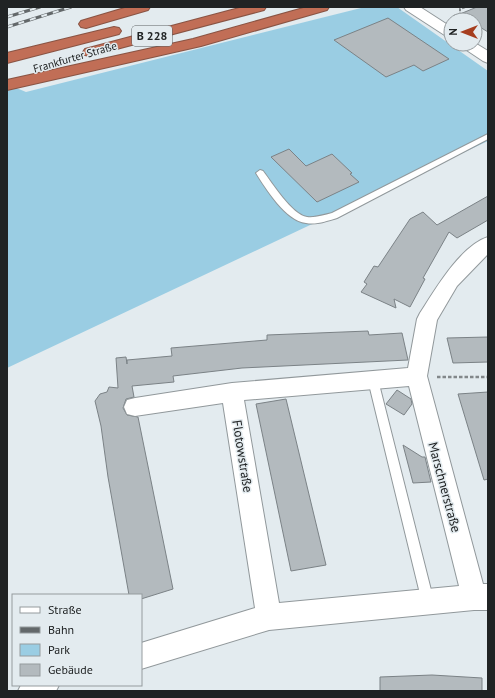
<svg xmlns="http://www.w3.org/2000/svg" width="495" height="698" font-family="'PT Sans',sans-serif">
<rect width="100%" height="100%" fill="#e3ebef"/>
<path fill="#9acde3" d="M365,7H397L488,71V141L7,368V89L14,87L26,92Z"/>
<path fill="#b3babe" stroke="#7b8286" d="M477,7H488V32L475,24V20H470L460,14Z
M388,18L449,59L423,71L414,65L386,77L334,40Z
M289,149L306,166L332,154L352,173L350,174L359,182L317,202L271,157Z
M488,196V220L457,238L449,232L423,278L425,279L410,307L394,299L396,308L361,292L367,284L364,282L374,266L378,267L410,219L423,212L437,225Z
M368,331L369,335L402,333L408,360L242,368L173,376L174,382L132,386L134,397L126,399L123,408L127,415L138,417L173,589L141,599V595H129L108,477L101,426L95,401L100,394L107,392L109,387L118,388L116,358L126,357L127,364V360L172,356L171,348L267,340V335Z
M488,337V362L453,363L447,338Z
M397,390L411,399L412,404L404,415L386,404Z
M488,392V479L484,480L458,394Z
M286,399L326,565L291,571L256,404Z
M403,445L422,457H425L431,482L413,483Z
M432,675L482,678V691H380V677Z"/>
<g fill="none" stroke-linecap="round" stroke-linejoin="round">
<g stroke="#91989b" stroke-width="2">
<path id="lane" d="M488,134V139L337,218C327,221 316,225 306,223C286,221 266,189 256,173L260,170L263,171C272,183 292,215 307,217C315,218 324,215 332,213Z
M373,376L377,377L378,380L434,602L433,607L428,608L423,607L422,602L368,380L369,377Z"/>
</g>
<g stroke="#91989b" stroke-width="2">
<path id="street" d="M488,237V254L457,286L437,320L427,376L483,584H488V610H474L269,630L141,669V643L255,608L223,403L135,416L127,414L124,407L127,400L135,398L232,383L408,368L417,319L420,313C435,290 460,246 488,237ZM409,386L459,586L279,603L244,400Z
M21,685H59L56,691H18Z"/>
</g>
<g stroke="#91989b" stroke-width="2">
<path id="secondary" d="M404,7H420L451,27V37L446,36L406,10Z
M475,43L488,51V63L483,61L462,47L460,44H475Z"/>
</g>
<g stroke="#895444" stroke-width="2">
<path id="highway" d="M128,7H150L148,10L86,28L81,27L79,24L81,21Z
M243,7H266L264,10L90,56L85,55L83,52L85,49Z
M307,7H329L327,10L201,46L7,90V80L193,39Z
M114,27L119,28L121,31L119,34L7,63V53Z"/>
</g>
<path stroke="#82878a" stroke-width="2" stroke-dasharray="3 1.5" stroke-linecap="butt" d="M454,16L460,14V9L466,7"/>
<path stroke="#82878a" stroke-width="2.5" stroke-dasharray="3.5 2" stroke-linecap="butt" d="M437,377H488"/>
<use href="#lane" fill="#fff" fill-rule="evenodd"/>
<use href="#street" fill="#fff" fill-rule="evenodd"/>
<use href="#secondary" fill="#fff" fill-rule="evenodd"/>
<use href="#highway" fill="#c16e56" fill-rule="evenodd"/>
<g stroke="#63686a" stroke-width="3">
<path id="rail" d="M7,17L40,7
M7,27L71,7"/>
</g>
<use href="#rail" stroke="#e3ebef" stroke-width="2" stroke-dasharray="6" stroke-linecap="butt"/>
</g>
<g text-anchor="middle" stroke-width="3" stroke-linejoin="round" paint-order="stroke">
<g font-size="11" fill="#202324" stroke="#e3ebef">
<text transform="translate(75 57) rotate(-16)" y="4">Frankfurter Straße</text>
</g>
<rect fill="#e3ebef" stroke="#5a5f61" stroke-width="1" x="132" y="26" width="40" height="20" rx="3"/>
<g font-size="12" font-weight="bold" fill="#202324">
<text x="152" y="40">B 228</text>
</g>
<g font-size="13" fill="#202324" stroke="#e3ebef">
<text transform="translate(243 456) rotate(81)" y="5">Flotowstraße</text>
<text transform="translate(445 487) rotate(75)" y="5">Marschnerstraße</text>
</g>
</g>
<rect width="495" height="698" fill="none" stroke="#202324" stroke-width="16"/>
<rect x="12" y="594" width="130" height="92" fill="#e3ebef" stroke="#959b9e"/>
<rect x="20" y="607" width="20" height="6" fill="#ffffff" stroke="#959b9e"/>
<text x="48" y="614" font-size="12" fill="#202324">Straße</text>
<rect x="20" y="627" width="20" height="6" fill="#63686a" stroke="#959b9e"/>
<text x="48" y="634" font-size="12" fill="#202324">Bahn</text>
<rect x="20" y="644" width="20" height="12" fill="#9acde3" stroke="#959b9e"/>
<text x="48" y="654" font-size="12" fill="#202324">Park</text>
<rect x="20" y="664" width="20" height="12" fill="#b3babe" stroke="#959b9e"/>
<text x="48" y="674" font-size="12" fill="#202324">Gebäude</text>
<g transform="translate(463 32) rotate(270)"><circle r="19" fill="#e3ebef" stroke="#959b9e"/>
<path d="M0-3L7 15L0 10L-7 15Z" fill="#a63e1f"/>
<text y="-6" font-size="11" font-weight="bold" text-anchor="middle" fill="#202324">N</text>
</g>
</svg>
